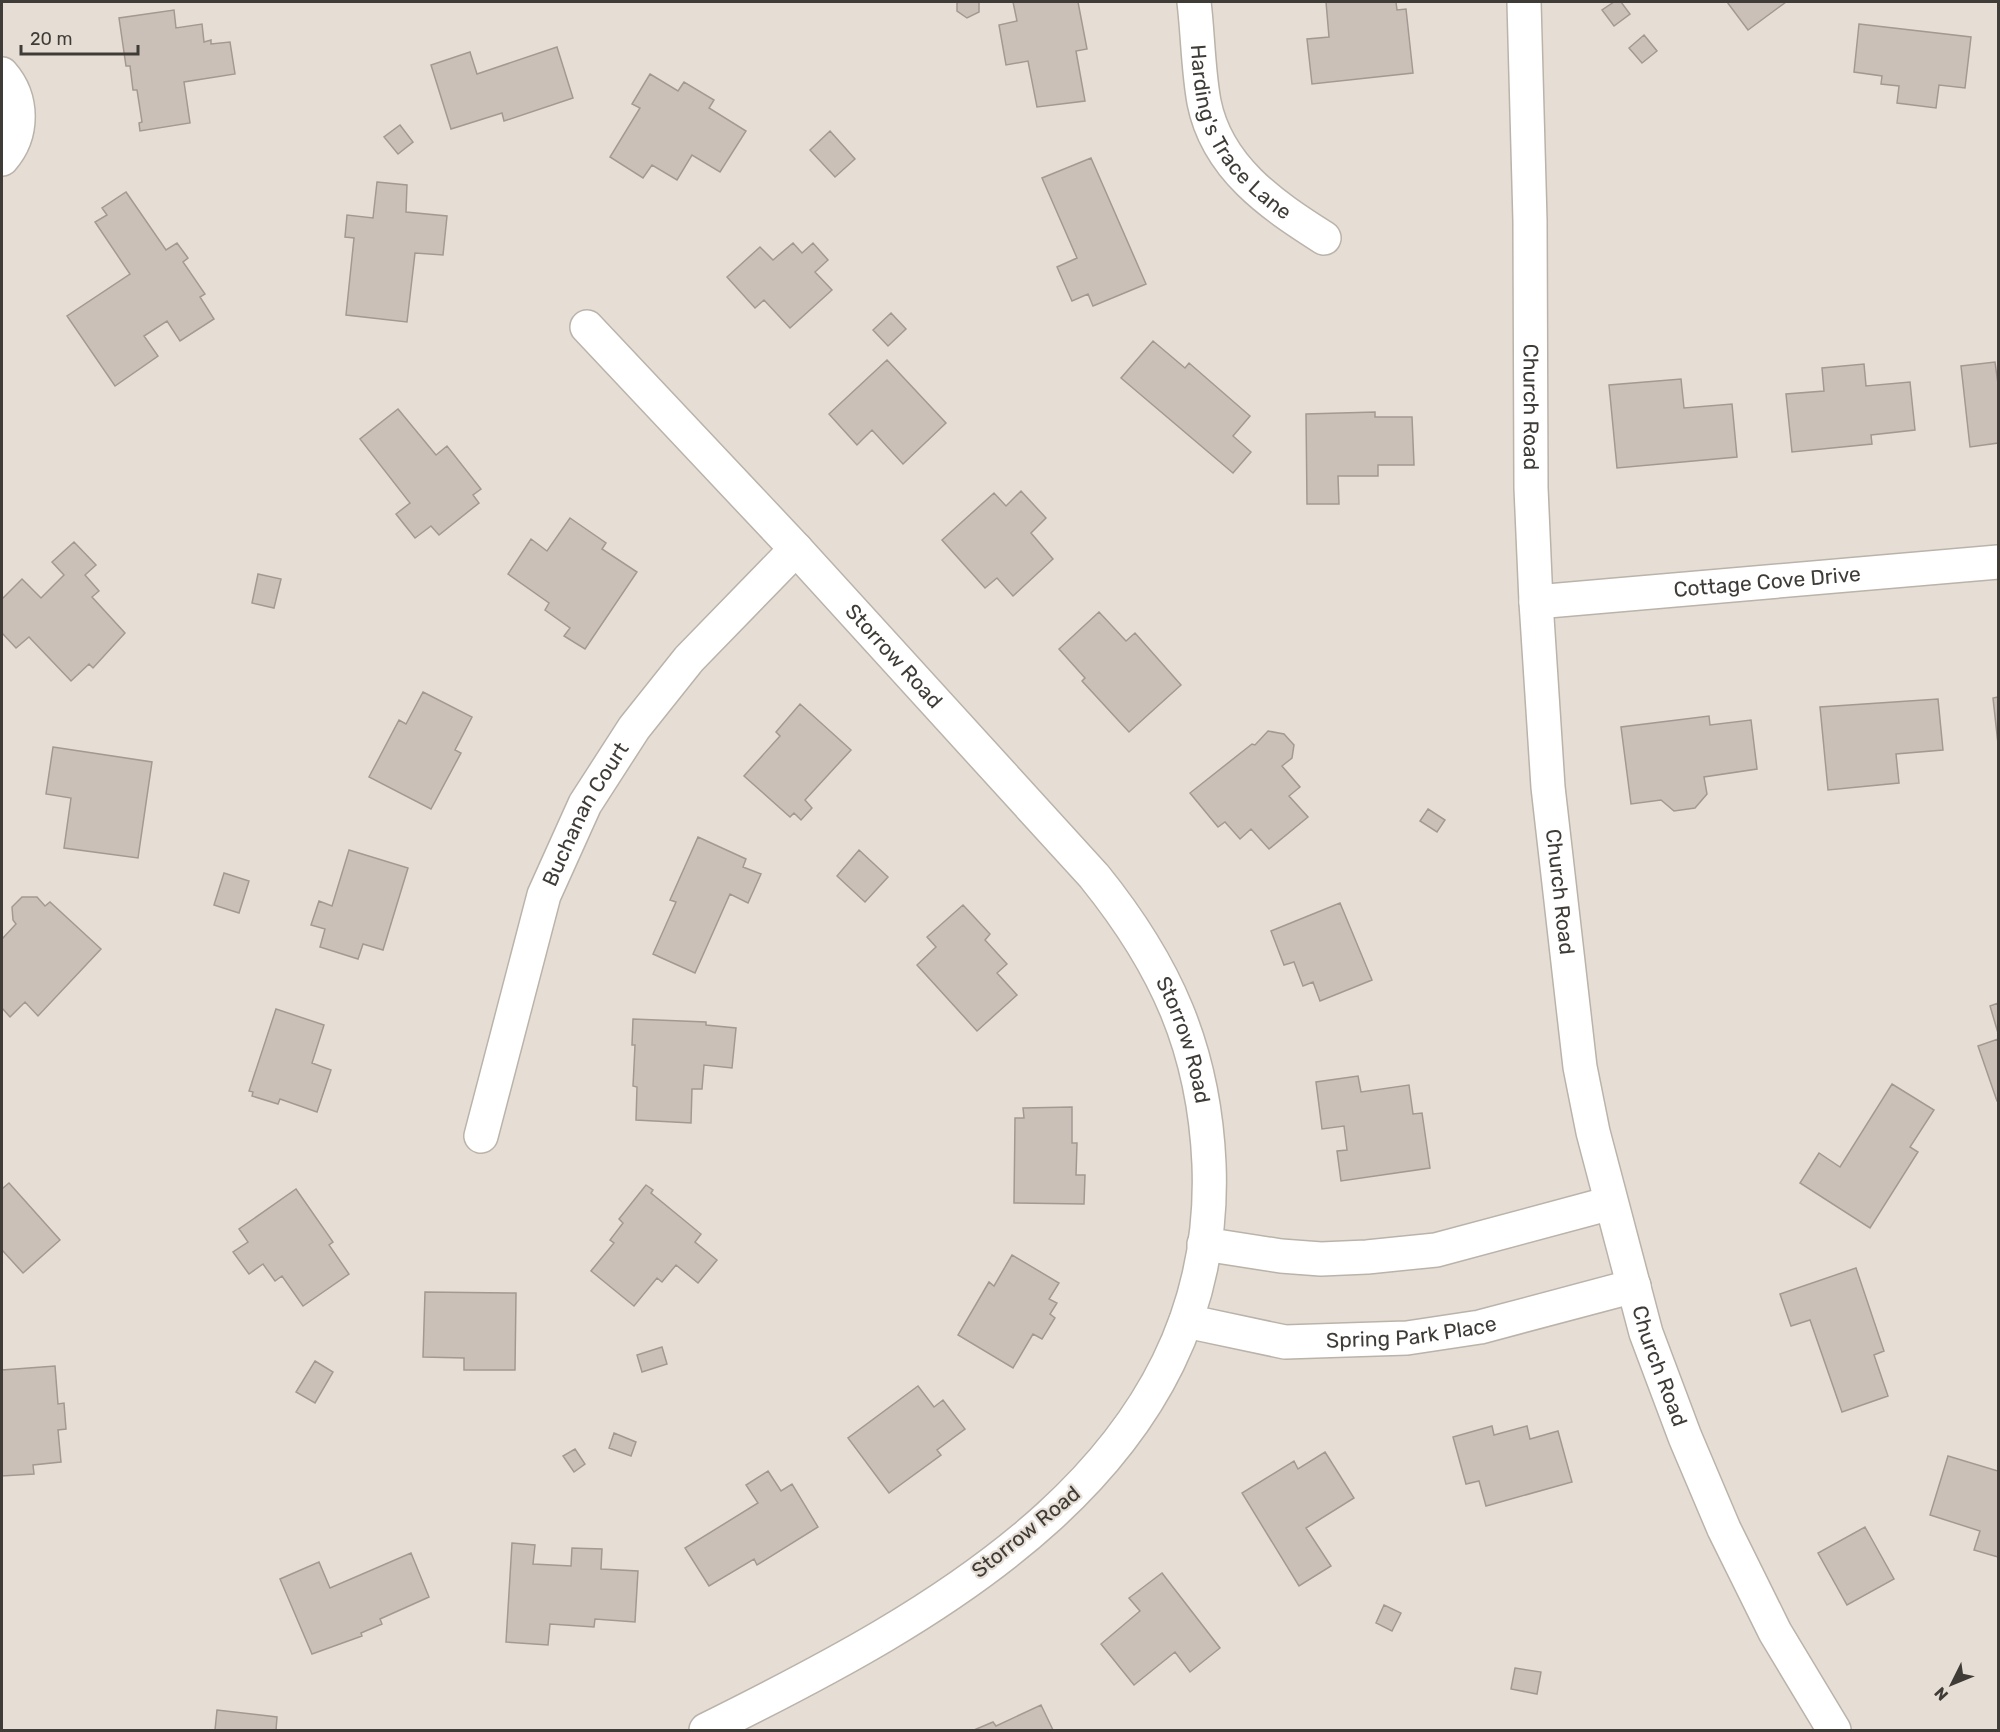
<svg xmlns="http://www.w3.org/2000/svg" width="2000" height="1732" font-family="Rubik,sans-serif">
<rect width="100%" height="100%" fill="#e6ded4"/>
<path fill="#cbc0b8" stroke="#a49992" stroke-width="1.5" d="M957,2H979V12L967,18L957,11Z
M1013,2H1078L1087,49L1076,51L1085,101L1037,107L1028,61L1006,65L999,25L1017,21Z
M1326,2H1396L1397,10L1406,9L1413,73L1312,84L1307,39L1329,37Z
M1614,2H1621L1630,14L1614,26L1602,10Z
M1727,2H1786L1748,30Z
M174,10L176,28L202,24L204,42L211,40V44L230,42L235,74L184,82L190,123L140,131L139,123L142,122L137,90H133L130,66H126L119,18Z
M1859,24L1971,37L1965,88L1939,85L1936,108L1897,103L1899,86L1881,84L1882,76L1854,72Z
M1644,35L1657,51L1642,63L1629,48Z
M557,47L573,98L504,121L502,113L451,129L431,65L470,52L477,74Z
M650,74L678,91L684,82L714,100L709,108L746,131L720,172L692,155L677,180L652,165L643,178L610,157L640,108L632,104Z
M400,125L413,142L398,154L384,137Z
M830,131L855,159L835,177L810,150Z
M1091,158L1146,284L1093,306L1088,294L1072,301L1057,267L1077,258L1042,178Z
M377,182L407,185L406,212L447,216L443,255L415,253L407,322L346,315L354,238L345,237L347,215L373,218Z
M126,192L166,250L177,243L188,258L183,262L205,294L200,297L214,319L180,341L167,321L144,336L158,356L115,386L67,316L130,274L95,222L107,215L102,208Z
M793,243L802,253L813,243L828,260L815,272L832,290L790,328L764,300L755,308L727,277L760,247L773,260Z
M891,313L906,329L888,346L873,330Z
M1153,341L1185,368L1189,363L1250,416L1233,436L1251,452L1233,473L1121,378Z
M887,360L946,423L903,464L872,430L857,445L829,414Z
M1995,362L1998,384V443L1970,447L1961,366Z
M1864,364L1866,386L1910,382L1915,430L1871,435L1872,444L1792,452L1786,394L1824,391L1822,368Z
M1681,379L1684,408L1732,404L1737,457L1617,468L1609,385Z
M398,409L436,455L447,446L481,489L473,495L479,503L439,535L431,526L415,538L396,514L410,503L360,439Z
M1375,412V417H1412L1414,465H1378V476H1338L1339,504H1307L1306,414Z
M1021,491L1046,518L1031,533L1053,559L1013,596L997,578L985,588L942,540L994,493L1006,506Z
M570,518L606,543L602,549L637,572L585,649L564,636L570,628L545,610L549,603L508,574L531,539L547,551Z
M74,542L96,565L85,575L99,591L92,597L125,633L93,668L89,664L71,681L29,637L16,648L2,633V599L22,579L41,598L64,575L52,562Z
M258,574L281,579L274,608L252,603Z
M1099,612L1126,641L1135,633L1181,685L1129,732L1082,681L1085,678L1059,649Z
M423,692L472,717L455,750L461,753L431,809L369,777L399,720L406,724Z
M1998,697V744L1993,698Z
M1938,699L1943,750L1896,754L1899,783L1828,790L1820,707Z
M800,704L851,750L805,800L812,808L801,820L794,813L790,817L744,776L780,736L776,732Z
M1709,716L1710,725L1751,720L1757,769L1704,777L1707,794L1695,808L1674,811L1661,800L1631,804L1621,727Z
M1268,731L1284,734L1294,745L1292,758L1282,766L1300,787L1289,796L1308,817L1269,849L1251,829L1240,839L1225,822L1218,827L1190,793L1252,744L1255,745Z
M53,747L152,762L138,858L64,848L71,798L46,794Z
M1428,809L1445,820L1437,832L1420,821Z
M698,837L746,859L743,867L761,874L748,903L730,894L695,973L653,954L676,902L670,900Z
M349,850L408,868L383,950L363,944L358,959L320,947L325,929L311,925L319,901L332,906Z
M859,850L888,877L865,902L837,876Z
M224,873L249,881L239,913L214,905Z
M22,897H37L45,906L50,902L101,949L38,1016L25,1002L10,1017L2,1008V939L16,924L13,920L12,907Z
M1340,903L1372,980L1320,1001L1313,982L1303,986L1294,962L1284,965L1271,931Z
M963,905L990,934L985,940L1007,964L997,973L1017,995L977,1031L917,965L936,947L927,937Z
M1998,1003V1033L1990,1006Z
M276,1009L324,1025L312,1063L331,1070L317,1112L280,1099L278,1104L252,1096L253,1092L249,1091Z
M633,1019L706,1022V1025L736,1028L732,1068L704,1065L702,1089H692L691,1123L636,1120L637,1087L633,1086L635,1045H632Z
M1998,1039V1101H1997L1978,1046Z
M1358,1076L1361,1092L1409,1085L1413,1114L1422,1113L1430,1168L1341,1181L1337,1151L1347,1150L1344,1126L1322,1129L1316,1082Z
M1892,1084L1934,1110L1910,1147L1918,1152L1870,1228L1800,1183L1819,1153L1840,1167Z
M1072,1107V1143H1077L1076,1175H1085L1084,1204L1014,1203L1015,1118H1024L1023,1108Z
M9,1183L60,1240L23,1273L2,1250V1187L3,1188Z
M646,1185L653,1190L651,1193L701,1234L695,1242L717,1260L698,1283L676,1265L662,1282L657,1278L634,1306L591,1271L614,1243L610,1240L623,1223L619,1219Z
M296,1189L333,1242L329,1245L349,1274L303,1306L282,1276L275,1281L263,1264L249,1274L233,1252L248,1242L239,1229Z
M1012,1255L1059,1283L1049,1299L1057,1303L1050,1314L1055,1318L1042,1339L1033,1334L1013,1368L958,1335L989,1282L994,1286Z
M1856,1268L1884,1351L1874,1355L1888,1396L1842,1412L1810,1320L1791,1326L1780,1294Z
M425,1292L516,1293L515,1370H464V1358L423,1357Z
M662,1347L667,1364L642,1372L637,1355Z
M315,1361L333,1372L315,1403L296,1392Z
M55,1366L58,1404L64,1403L66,1429L58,1430L61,1462L33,1465L34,1474L2,1476V1370Z
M918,1386L934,1407L943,1400L965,1429L937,1450L941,1455L889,1493L848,1438Z
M1492,1426L1494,1435L1527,1426L1530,1439L1558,1431L1572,1482L1486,1506L1479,1481L1466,1484L1453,1437Z
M614,1433L636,1442L631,1456L609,1448Z
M575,1449L585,1464L574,1472L563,1456Z
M1325,1452L1354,1498L1306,1528L1331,1566L1299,1586L1242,1493L1294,1461L1298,1469Z
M1948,1456L1998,1471V1557L1974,1550L1980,1531L1930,1515Z
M768,1471L781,1491L792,1484L818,1527L757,1565L754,1559L709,1586L685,1548L758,1503L746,1485Z
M1865,1527L1894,1579L1847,1605L1818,1553Z
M512,1543L535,1545L533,1564L571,1566L572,1548L602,1549L601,1569L638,1571L635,1622L595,1619L594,1627L550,1624L548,1645L506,1642Z
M411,1553L429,1597L380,1619L382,1624L361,1633L362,1636L312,1654L280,1579L319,1562L330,1588Z
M1162,1573L1220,1648L1190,1672L1175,1652L1134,1685L1101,1644L1140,1611L1129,1598Z
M1384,1605L1401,1613L1392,1631L1376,1623Z
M1515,1668L1541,1672L1537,1694L1511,1689Z
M1041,1705L1053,1730H974L993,1722L996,1726Z
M217,1710L277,1717L276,1730H215Z"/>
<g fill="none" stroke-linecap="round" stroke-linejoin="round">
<g stroke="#bab3a9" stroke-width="36">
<g id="street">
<path id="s1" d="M1194,2C1198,35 1198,69 1204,102C1217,168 1272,205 1324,238"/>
<path d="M2,74C23,98 24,134 2,159"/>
<path id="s2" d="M587,327L796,549L1094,876C1166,965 1204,1049 1209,1164C1221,1464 938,1615 706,1730"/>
<path id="s3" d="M1536,602L1998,562"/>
<path id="s4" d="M481,1136L544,895L585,804L634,728L689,659L796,549"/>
<path d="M1204,1244L1281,1256L1321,1259L1367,1257L1436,1250L1611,1203"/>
<path id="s5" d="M1186,1321L1285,1342L1407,1338L1480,1327L1634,1286"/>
</g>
</g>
<g stroke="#bab3a9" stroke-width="36">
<g id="secondary">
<path id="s6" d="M1524,2L1530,221L1531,488L1536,602L1548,787L1580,1067L1593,1132L1646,1333L1685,1437L1724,1529L1775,1632L1834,1730"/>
</g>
</g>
<use href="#street" stroke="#fff" stroke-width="33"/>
<use href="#secondary" stroke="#fff" stroke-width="33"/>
</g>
<g text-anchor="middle" stroke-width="4.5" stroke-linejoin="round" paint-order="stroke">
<g font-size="21" fill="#3f3c38" stroke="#e6ded4">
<text dy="7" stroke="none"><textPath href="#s1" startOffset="144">Harding's Trace Lane</textPath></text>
<text dy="7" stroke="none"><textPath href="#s6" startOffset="405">Church Road</textPath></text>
<text dy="7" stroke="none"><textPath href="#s3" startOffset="232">Cottage Cove Drive</textPath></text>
<text dy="7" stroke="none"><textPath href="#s2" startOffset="450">Storrow Road</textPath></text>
<text dy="7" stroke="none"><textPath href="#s4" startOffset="340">Buchanan Court</textPath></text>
<text dy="7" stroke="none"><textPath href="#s6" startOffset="891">Church Road</textPath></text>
<text dy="7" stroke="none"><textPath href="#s2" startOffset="936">Storrow Road</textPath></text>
<text dy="7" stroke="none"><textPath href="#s5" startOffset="228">Spring Park Place</textPath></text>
<text dy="7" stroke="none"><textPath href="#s6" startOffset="1377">Church Road</textPath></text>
<text transform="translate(1026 1532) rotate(-39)" y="7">Storrow Road</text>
</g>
</g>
<rect width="2000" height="1732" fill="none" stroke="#3f3c38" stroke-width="6"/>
<g transform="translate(1952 1684) rotate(227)" stroke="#e6ded4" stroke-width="4.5" paint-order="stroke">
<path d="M0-4.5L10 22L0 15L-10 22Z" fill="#3f3c38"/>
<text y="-9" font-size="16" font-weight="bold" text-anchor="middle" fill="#3f3c38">N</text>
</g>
<path d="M21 45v9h117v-9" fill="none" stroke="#3f3c38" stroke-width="3"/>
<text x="30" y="45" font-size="18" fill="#3f3c38" stroke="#e6ded4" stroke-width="4.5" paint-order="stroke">20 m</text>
</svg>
